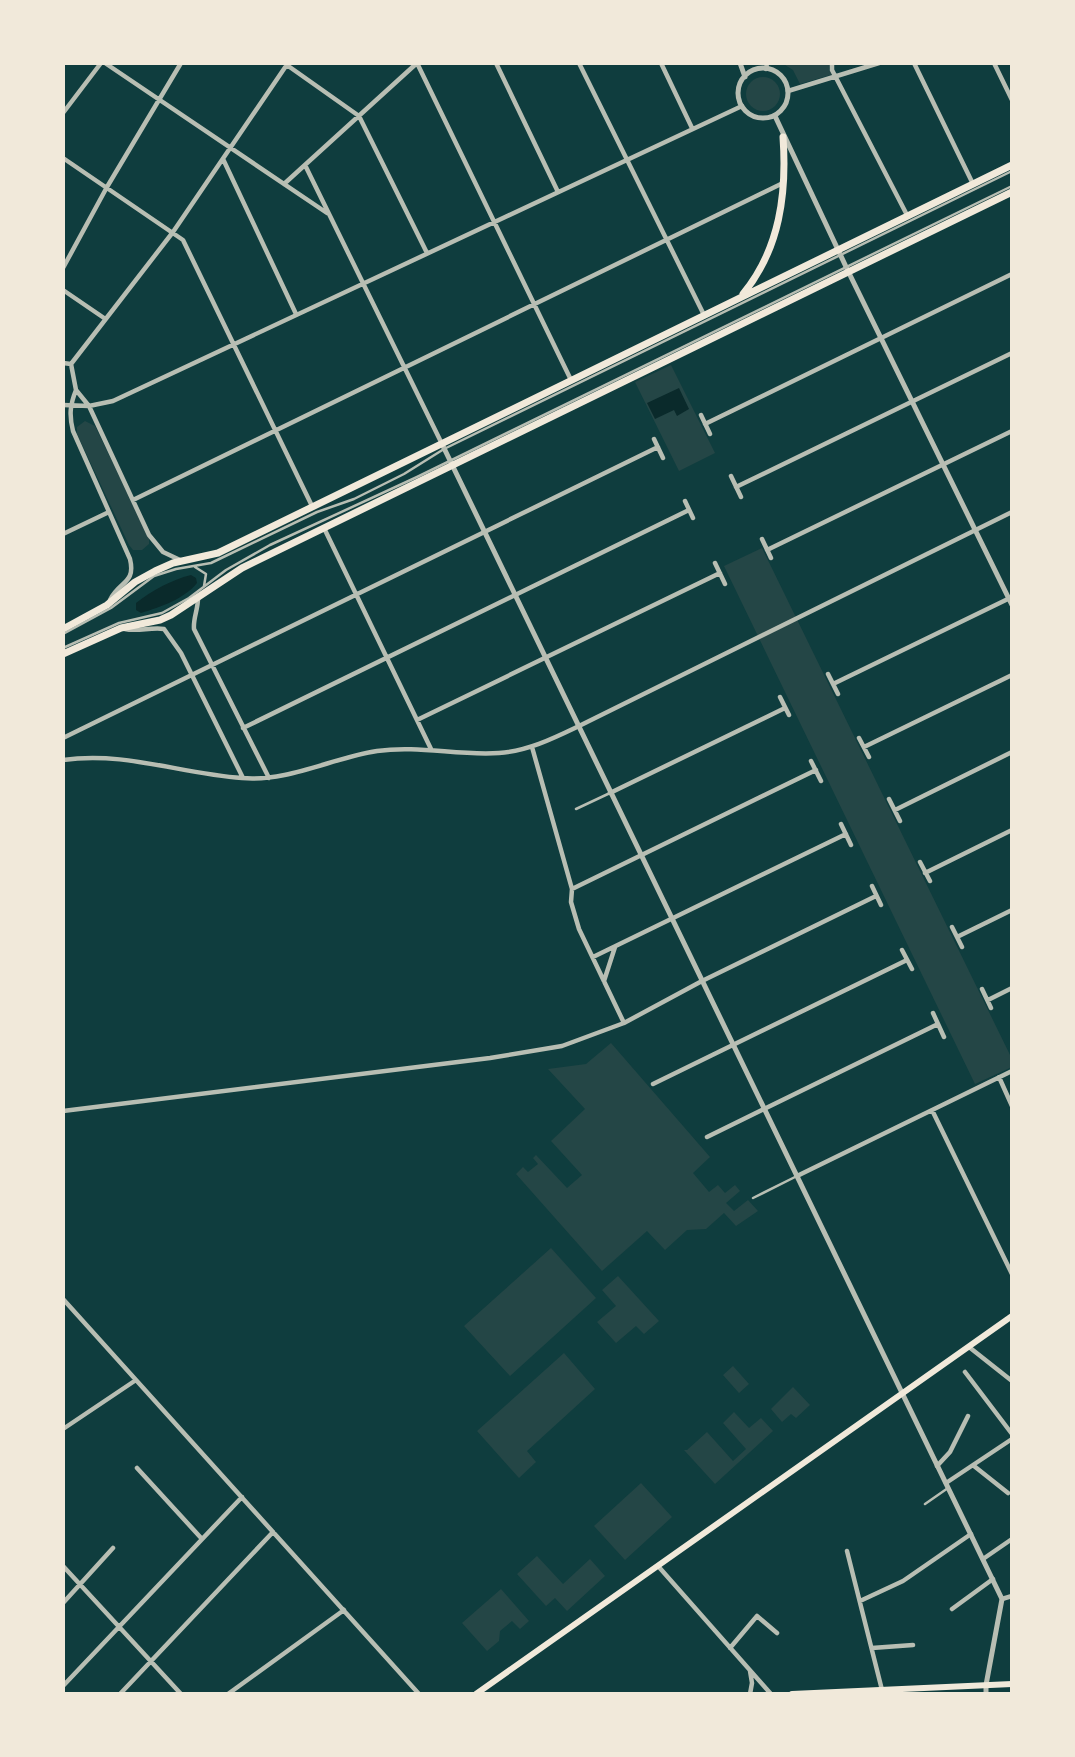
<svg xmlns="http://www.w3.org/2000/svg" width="1075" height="1757" font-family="'Times New Roman',serif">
<rect width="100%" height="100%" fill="#0f3d3e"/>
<path fill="#244646" d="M782,63H830L829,69L834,74L800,84L793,70Z
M746 94a17 17 0 1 1 34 0a17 17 0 1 1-34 0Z
M671,365L715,453L679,471L635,382Z
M85,421L95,426L149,538V544L142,550H133L129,545L77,434V427Z
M762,548L1012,1059V1067L975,1084L724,566Z
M611,1043L710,1157L693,1173L709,1192L718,1185L725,1193L735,1185L740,1191L726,1203L734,1211L748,1200L758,1211L736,1226L724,1213L706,1229L687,1230L665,1250L647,1231L602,1271L516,1174L523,1167L528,1172L538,1164L533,1158L536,1155L567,1188L582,1175L551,1141L585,1109L548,1069L586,1064Z
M551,1248L596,1298L510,1376L464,1326Z
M618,1276L659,1321L644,1334L636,1326L616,1343L597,1322L616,1306L602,1290Z
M564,1353L595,1389L527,1451L536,1462L519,1478L477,1431Z
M733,1366L749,1384L739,1393L723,1375Z
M793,1387L810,1405L796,1418L791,1414L782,1422L771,1409Z
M734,1412L749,1428L761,1418L773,1431L715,1484L684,1450H687L707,1432L733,1461L746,1449L723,1423Z
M641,1483L672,1517L625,1560L594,1526Z
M537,1556L563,1584L590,1559L605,1576L567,1611L555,1598L546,1606L517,1574Z
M501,1589L529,1621L520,1629L512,1621L500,1631L499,1641L487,1651L462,1623Z"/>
<path fill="#0a2a2b" d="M679,388L689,409L677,416L674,410L655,419L647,403Z
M191,575L196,578L197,583C184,599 161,607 141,613L136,610V603C153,590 171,580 191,575Z"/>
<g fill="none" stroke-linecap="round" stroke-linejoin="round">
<path stroke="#b8beb3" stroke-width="2.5" d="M195,567L206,574L204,586
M63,634L111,608L154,576L176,569L211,563L317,512L354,499L404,474L444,449L1012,171
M63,648L119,623L162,613L189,598L226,570L270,545L417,477L1012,186
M576,809L610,793
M753,1198L797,1176
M925,1504L948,1488"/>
<path stroke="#b8beb3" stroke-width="4.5" d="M105,63L327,213
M284,63L359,116L427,253
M417,63L571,380
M496,63L558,192
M579,63L704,315
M661,63L692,128
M832,63V70L907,215
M914,63L973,184
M994,63L1012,100
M766,69L767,63
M788,91L879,63
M63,113L101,63
M63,158L183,240L312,506
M223,159L296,314
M305,165L442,444
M284,184L417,63
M63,268L107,187L181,63
M63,290L104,318
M63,363L71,364
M71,364L173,232L288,63
M71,364L76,390L89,406L149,535L163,552L180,560
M76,390C70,405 69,415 73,431L130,559C136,584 119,581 110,600
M63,405L89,406L113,401L742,106
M701,415L710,434
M705,424L1012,274
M654,439L663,458
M731,476L741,497
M736,487L1012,353
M133,500L783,183
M685,501L693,518
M324,528L431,749
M63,534L109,512
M762,539L771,558
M767,550L1012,431
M715,563L725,584
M198,598C198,610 193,618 194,629L269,778
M125,629C137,632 151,627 164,629L181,653L243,778
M828,674L838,694
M833,684L1012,597
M780,697L789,715
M417,720L720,573
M243,728L689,510
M63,738L658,447
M859,738L869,757
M532,747L572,889L571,902L579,929L624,1023
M864,747L1012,675
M63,760C125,751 181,774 242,778C288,782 332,758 377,751C419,745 458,756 499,753C528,751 554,738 579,726L1012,512
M811,761L821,781
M610,793L785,708
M889,799L900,821
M895,810L1012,752
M841,824L851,845
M920,862L930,881
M925,873L1012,830
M872,886L881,905
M572,889L816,770
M952,927L962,947
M957,937L1012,910
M902,950L912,969
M593,957L846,834
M604,981L615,947
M982,989L991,1008
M988,1000L1012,988
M933,1013L944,1037
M999,1077L1012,1106
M653,1084L907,960
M932,1110L1012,1274
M63,1111L490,1058L562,1046L624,1023L702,981L876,896
M707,1137L938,1024
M797,1176L1012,1071
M63,1299L419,1694
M969,1347L1012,1381
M965,1372L1012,1434
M63,1429L136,1380
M937,1466L950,1452L968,1416
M974,1466L1008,1493
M137,1468L202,1539
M946,1483L1012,1439
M847,1551L882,1690
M983,1559L1012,1539
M63,1566L181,1694
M658,1566L771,1694
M1002,1599L1012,1596
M860,1601L903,1581L971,1534
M63,1603L113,1548
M952,1609L993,1579
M730,1648L757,1616L777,1633
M872,1648L913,1645
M63,1686L242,1497
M120,1694L273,1532
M228,1694L344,1610
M750,1694L752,1683L750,1671"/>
<path stroke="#b8beb3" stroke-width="5" d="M740,63L745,77
M738 93a25 25 0 1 1 50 0a25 25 0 1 1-50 0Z
M775,116L848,271L1012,605
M442,444L1002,1599L986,1685V1694"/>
<path stroke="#f1e9da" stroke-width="6" d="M476,1694L1012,1316
M792,1694L1012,1684"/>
<path stroke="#f1e9da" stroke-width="7" d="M743,294C780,249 787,193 783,137
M63,629L107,605L135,582L155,571L173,563L218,553L1012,165
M63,654L121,628L160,620L171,615L242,568L1012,192"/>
</g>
<rect width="1075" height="1757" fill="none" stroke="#f1e9da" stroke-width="130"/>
</svg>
